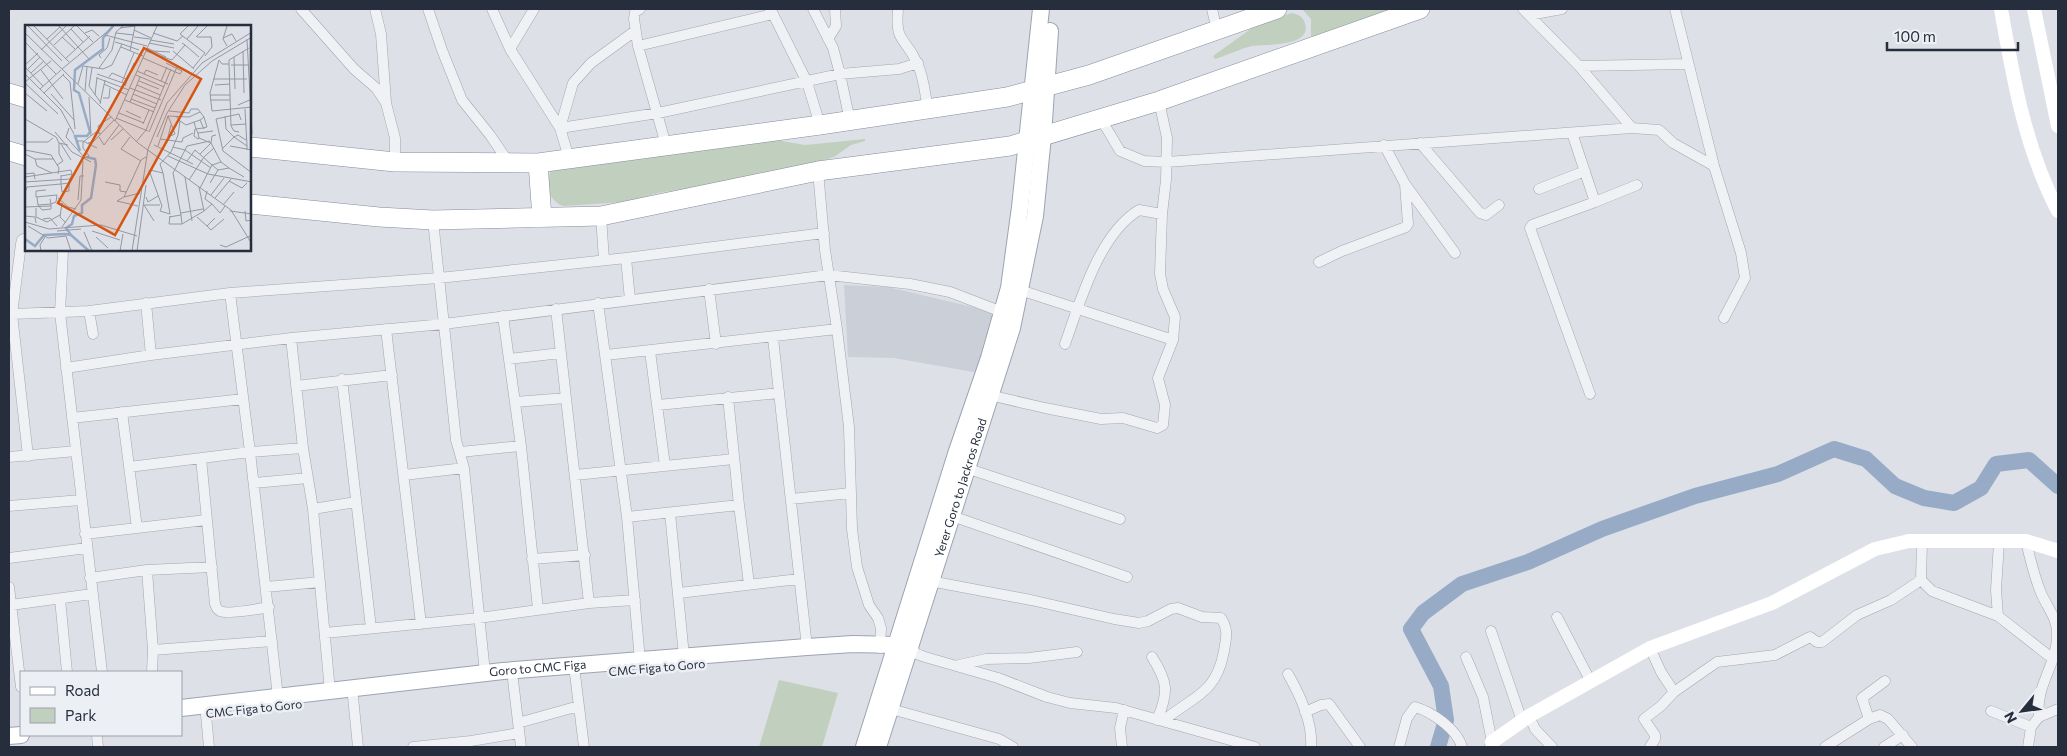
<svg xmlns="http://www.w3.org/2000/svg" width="2067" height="756" font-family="Commissioner,sans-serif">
<rect width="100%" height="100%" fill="#dde0e7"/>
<path fill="#cbcfd8" d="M844,285L888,287L994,312L979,373L894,358L848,357Z"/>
<path fill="#c1d0be" d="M1302,9H1399L1311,38V19Z
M1292,13C1297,14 1302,16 1304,21C1316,48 1264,44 1252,46C1240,49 1227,55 1215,59L1213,56L1259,23Z
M759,137L805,145L865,139V141L851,145L834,157L802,167L761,173L723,183L658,193L625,202L563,206C547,200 545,182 552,168Z
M779,680L838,693L822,747H759Z"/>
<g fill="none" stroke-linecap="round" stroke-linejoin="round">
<path stroke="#97abc7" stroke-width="16" d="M1438,747L1446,720L1441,686L1411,629L1423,613L1462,584L1528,562L1602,529L1695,496L1778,474L1834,449L1866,459L1895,486L1924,498L1954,503L1981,488L1996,464L2029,460L2058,486"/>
<g stroke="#a2a7b1" stroke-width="11">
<path id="street" d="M301,9L354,69L376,88L386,103L395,138V162
M375,9L381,34L386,102
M428,9L442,50L462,100L490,135L509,163
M492,9L510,49L560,128L569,158
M640,9L635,12L634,19L638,46L666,145
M813,9L833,48L840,74L850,121
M898,9C895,44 905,36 917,63C924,76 925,95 928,109
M1212,9L1217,31
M773,14L807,82L820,125
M1529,15L1562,9
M635,31L591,63L573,83L560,128L658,113L840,74L899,69L918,63
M828,39L836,26L835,9
M638,46L773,14L770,9
M510,49L534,9
M1579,66L1687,64
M1101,119L1120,151L1144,161L1167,162L1632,128L1579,66L1523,9
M1632,128L1659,130L1673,143L1714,166L1675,9
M1572,133L1595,202L1532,225L1530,228L1590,394
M1420,143L1480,213L1486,215L1499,205
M1384,145L1405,184L1455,253
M1714,166L1741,253L1745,278L1724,318
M818,171L825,250L837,329L849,427L852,529L857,567L869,605L878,618L881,628L880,648
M1539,189L1585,171
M1595,202L1637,185
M601,216L604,260
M433,220L456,440L464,468L485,673
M26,238L22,240L21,244L12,314L28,456
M63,250L60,313L102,672
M626,258L630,300
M1319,262L1342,251L1406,227L1408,224L1405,184
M709,289L716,344
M1020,290L1173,340
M230,293L250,452L278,697
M146,303L151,355
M598,303L627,517L640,660
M556,309L589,603
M89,311L93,334
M12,314L89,311L230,293L439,278L626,258L824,233
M503,316L521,446L538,609
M386,329L421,624
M291,338L303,448L313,509L330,691
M773,338L807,647
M1065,344C1080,302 1099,234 1139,210L1162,214
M650,351L665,466
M606,355L837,329
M509,359L561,353
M66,368L151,355L291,338L444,324L828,275L910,284L950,292L1002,312
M342,379L371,628
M296,386L392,375
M989,395L1045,408L1101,419L1123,418L1157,428L1163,425L1165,405L1158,378L1173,340L1175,317L1163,289L1160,274L1162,214L1166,180L1167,138L1159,101
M728,397L739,505L749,584
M515,402L566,398
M658,405L779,393
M122,412L137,528
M72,418L243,399
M460,452L521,446
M9,457L76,451
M201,458L215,604C216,607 217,610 220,611C228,615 258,609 269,607
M129,467L250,452L303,448
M966,468L1120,519
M404,475L464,468
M575,475L734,459
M254,483L308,478
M791,499L851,493
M9,506L81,500
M313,509L356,502
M670,513L684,656
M952,516L1127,577
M627,517L739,505
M85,534L206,520
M1922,541L1921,580L1932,591L1998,616L1996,590L1999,542
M2026,541C2030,559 2034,576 2041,593C2047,607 2058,619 2057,635C2057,666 2035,685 2039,717L2031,727L2028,747
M9,558L87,548
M532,559L585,555
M147,570L153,650L152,672
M90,578L147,570L212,567
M930,581L1031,600L1114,619L1139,623L1148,621L1171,609L1178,608L1202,617L1221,618C1229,630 1226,638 1224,651C1216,695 1193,696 1163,721
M9,587L21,687
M266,587L320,582
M679,593L799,579
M60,599L67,672
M11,605L92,594
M1998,616L2053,659
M1557,617L1591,682
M1491,631L1522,721
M325,633L479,618L589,603L635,600
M910,647L917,654L925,657L998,678L1047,697L1070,703L1116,708L1255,747
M1650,648L1661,672L1674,692L1717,662L1775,655L1810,637L1817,642H1822L1857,615L1891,600L1921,580
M153,650L272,641
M1152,657C1168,682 1169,692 1157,720
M1466,657L1483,697L1492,742L1490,746
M959,665L986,659L1029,658L1077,652
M575,674L584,747
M1288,674C1300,695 1313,723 1311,747
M513,680L521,747
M353,697L358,747
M891,709L999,739L1013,747
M1991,711L2031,727
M1305,712L1321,705L1329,704L1360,747
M206,715L209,747
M1529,716L1535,729L1552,747
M2039,717L2058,709
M1869,719L1862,698L1885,681
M518,723L579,706
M97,735L98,747
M413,747L471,741L519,733
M1122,747L1120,728L1124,710
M1399,747L1407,718L1415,707C1432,712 1457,729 1462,747
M1650,747L1655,739V735L1644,719L1661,706L1674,692
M1825,747L1869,719L1880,715L1888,719L1912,747
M1884,747L1903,735"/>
</g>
<g stroke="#9ca4b2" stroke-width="18">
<g id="primary">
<path id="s1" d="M181,708L503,671L807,647L853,644L896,645"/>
<path d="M9,736L21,735"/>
<path d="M864,747L957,451L989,358L1009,288L1020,207L1041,9"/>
<path id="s2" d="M878,747L1012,328L1035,216L1043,136L1050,31"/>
</g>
</g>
<g stroke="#848c9d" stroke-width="20">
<path id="highway" d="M9,93L26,98
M250,147L395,162L538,163L820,125L1007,97L1089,75L1277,9
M9,151L26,156
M538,163L542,218
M250,204L379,217L433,220L601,216L818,171L1010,146L1159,101L1420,9"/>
</g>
<use href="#street" stroke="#eff1f5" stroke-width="10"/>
<path stroke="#fff" stroke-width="14" d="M2001,9C2013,78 2025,148 2058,211
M2034,9L2058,126
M1492,742L1529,716L1650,648L1772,603L1875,549L1909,541H2026L2058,551"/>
<use href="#primary" stroke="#fff" stroke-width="16"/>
<use href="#highway" stroke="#fff" stroke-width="19"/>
</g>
<g text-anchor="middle" stroke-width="5" stroke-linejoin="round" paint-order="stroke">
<g font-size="12" fill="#262d3d" stroke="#eceff4">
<text dy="4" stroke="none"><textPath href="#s2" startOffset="272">Yerer Goro to Jackros Road</textPath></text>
<text transform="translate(657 668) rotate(-5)" y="4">CMC Figa to Goro</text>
<text dy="4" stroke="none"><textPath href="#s1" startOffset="359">Goro to CMC Figa</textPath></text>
<text transform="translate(254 709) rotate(-6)" y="4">CMC Figa to Goro</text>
</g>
</g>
<g transform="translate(25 25)">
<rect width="226" height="226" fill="#dde0e7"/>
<path fill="none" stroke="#97abc7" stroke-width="2.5" d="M55,126L50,111H62L65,107L54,68L49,65L50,45L78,24V13L88,1M46,210L41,203L47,199L49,191L57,188V180L66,173L71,140L70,134L61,132M0,214L10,221L19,210L40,209L46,210L64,226"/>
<path fill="none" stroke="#9498a3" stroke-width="1" d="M3,1L37,36M9,1L44,37M34,1L64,34M52,1L68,17M163,1L155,9L180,28L168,43M202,1L198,14L202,21M95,3L110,1M46,4L58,17M109,5L126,13M0,8L113,118L206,185L227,219M60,8L67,5L74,11M91,8L109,10M128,8L152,16L158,11M80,10L122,21M37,12L50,24M109,12L125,14M171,12L182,1M172,12H186L187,22L180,31M198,13L207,9L211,16M22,14L35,2M162,14L173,1M222,14L227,109M125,15L149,19M0,17L31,49M124,18L149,23M97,19L114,25M29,20L49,1M160,20L174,32M96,22L118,31M122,23L141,32M16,25L41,1M105,26L110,1M121,26L147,35L160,20L157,18M128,26L145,27M148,26L169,44M218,26L219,68M209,32L210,64M76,33L74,30L82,23L85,13M118,33L155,49M40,34L65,11M194,35L185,68L187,86L227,82M194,35L197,39H204V35L224,23M141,38L157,46L155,49M204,39L206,101L209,106L214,107M0,40L13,28M206,40H224M0,42L18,61M67,43L64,61L76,78M74,43L87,25L91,7L98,1M3,44L15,32M37,44L89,1M16,45L38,74M112,46L143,59M6,48L19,36M0,49L36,85L49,109M72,49L101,59M119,49L121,45L133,50M38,50L45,57L50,104M111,50L139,62M84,52L87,48L101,54M72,53L104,65M188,54H222M114,56L134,64M136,56L142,42M0,57L26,36M97,57L109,28M0,58L33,89M53,59L58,41L78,44L87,40L97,19L90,17M79,59L102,70M112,60L135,70M190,60L205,59M100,61L109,38M105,63L136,75M15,64L36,45M60,66L62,42M0,68L22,86M19,68L39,49M26,69L49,95M108,69L132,79M70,70L72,52M185,70H205M64,72L66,111M78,73H84L85,63M106,74L130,83M100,75L129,87M185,75H205M105,77L115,52M75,79L80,55M213,80L227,74M220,84L222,121M101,86L116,93M144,86L164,88L166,84H173L179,92M94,88L119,98M143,91L164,92L175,87M91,93L123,106M0,94L31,112L34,118L43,120M216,95L214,89L191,94L198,126L227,148M90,96L132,1M155,96L161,100L175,95L179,104M169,97L171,104L173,108L174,113L173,114L169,111L170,104H171L178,103L182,102L179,92L175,95M118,99L124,85M146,100L143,112L150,109L147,101M206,100L221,99M44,103L41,112L60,133L64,131L58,123V117L71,107L76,109M30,107L47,127L66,137M124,107L152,42M74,108L73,101L86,92M173,108L188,106M191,110L187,111L186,118L196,137L204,143L193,145L187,140L196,137M74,112L79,120L94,100M105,112L96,124L116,136M132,112L142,88L160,60L187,36L227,12M174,113L186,118L175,129M135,114L157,117L158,113L168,108M86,115L98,104M221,115L213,110L209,112L222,121V125M52,116H58L72,123M185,116L162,121L160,125L186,143M0,117H23L28,113M111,117L121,105L146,44M63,118L68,117L89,95M36,119L46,135M129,120L168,139M133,121L143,91L147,101M205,121L227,125M198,123L209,112L201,104L200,91M0,125L26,130L34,143L33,149M0,129L10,134L12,141L27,148M143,131L183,149L227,157M10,134H29M162,136L170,125L187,140L175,163M32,140L38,136L34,129V118M204,143L219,152M124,145L137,181M125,145L138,148L145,189L135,186L137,181M138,148L135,139L146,127L153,110L155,96L151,91M0,149L9,148L10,154M0,152L46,145L47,149L36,151M160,152L167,196M164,155L179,132L189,123M204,156L217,163L222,158M0,157L45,154L47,149M80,157L95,160V166L101,167M44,158V166L37,167L36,159L44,158L45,154M185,158L193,145M21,165L11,166V172L32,170L31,177L26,179L25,174M0,168L2,162L36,159V150M115,168L99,172L116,135L121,132M186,170L199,153M12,172L13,180L26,179V184L17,185L13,180M99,172L92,176L113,181M121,172L123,177L133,171M33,173L43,182L51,184M190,173L206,154M53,175L55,151H59M37,178L35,192L41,198M187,179L195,188L200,181M118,180H135M119,180L129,196M198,180L209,167M0,182L26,181M11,183V192L22,197L35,190M179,186L187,179L180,174L182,166M205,186L227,189M220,186L221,196L227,195M156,188L178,184M156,190L157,199L179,186L174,162M0,191L10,192L11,198M145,191L144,199H157M144,192L156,190L148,148L160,125L148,122M172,192L182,201L190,193M18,194L25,193L32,201M0,197L24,204L76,200L112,211M3,201L23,213L41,211L46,226M182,201L186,205L199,194M37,202L56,175L58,136M32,206L56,204M67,206L95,215M59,207L67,226M71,212L83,223M195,220L201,222L227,210M16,226L15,220L20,212M95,226L98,209M107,226L123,124L142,78L177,38L227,7M112,226L121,160"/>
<path fill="#d55511" fill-opacity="0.15" stroke="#d55511" stroke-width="2.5" d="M119,23L176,54L90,210L33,178Z"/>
<rect width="226" height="226" fill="none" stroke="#262d3d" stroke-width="2.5"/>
</g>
<rect width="2067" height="756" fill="none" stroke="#262d3d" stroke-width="20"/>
<rect x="20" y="671" width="162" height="65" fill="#eceff4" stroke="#9da1ab"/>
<rect x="30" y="687" width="25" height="8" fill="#ffffff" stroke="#9da1ab"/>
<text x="65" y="696" font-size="15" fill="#262d3d">Road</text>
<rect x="30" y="708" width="25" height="15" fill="#c1d0be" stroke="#9da1ab"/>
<text x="65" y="721" font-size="15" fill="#262d3d">Park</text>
<g transform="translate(2022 711) rotate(241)" stroke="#eceff4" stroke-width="4" paint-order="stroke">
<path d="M0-4L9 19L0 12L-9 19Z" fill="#262d3d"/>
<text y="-8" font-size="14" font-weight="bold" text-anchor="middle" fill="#262d3d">N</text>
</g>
<path d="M1887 42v8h131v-8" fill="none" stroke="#262d3d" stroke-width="2.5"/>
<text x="1894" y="42" font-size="15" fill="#262d3d" stroke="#eceff4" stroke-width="4" paint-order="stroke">100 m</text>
</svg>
